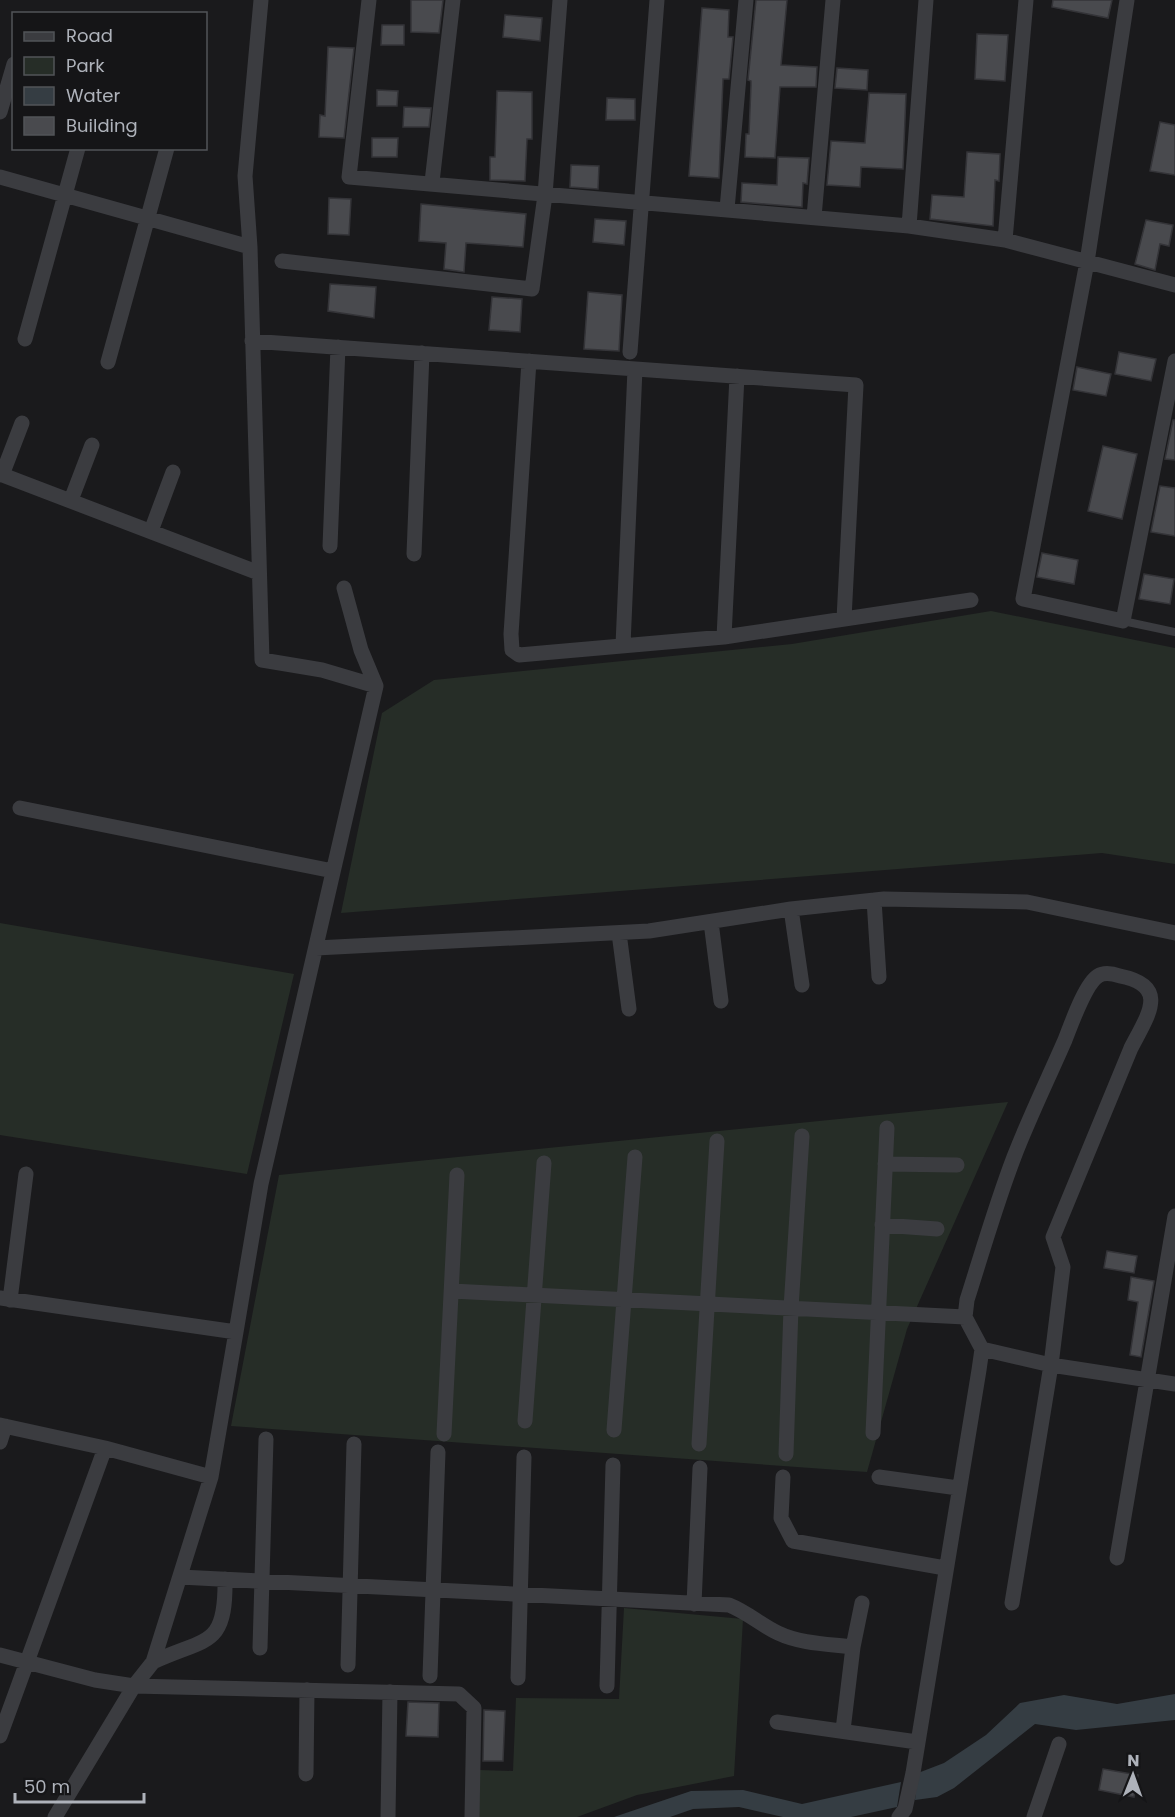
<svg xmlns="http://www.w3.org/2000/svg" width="1175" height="1817" font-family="Poppins,sans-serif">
<rect width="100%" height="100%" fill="#1a1a1c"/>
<path fill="#262d27" d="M991,611L1175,648V864L1102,853L341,913L382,713L434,680L792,644Z
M0,923L294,974L247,1174L0,1135Z
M1008,1102L907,1329L867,1472L231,1426L279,1175Z
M624,1608L743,1619L734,1776L637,1795L577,1817H477L479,1770L513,1771L516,1698L619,1699Z"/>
<path fill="#353d43" d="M1175,1694V1720L1076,1730L1035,1724L954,1788L937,1797L915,1800L918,1773L944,1763L986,1735L1020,1703L1064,1695L1117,1704Z
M901,1782L897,1807L851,1817H783L739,1807L693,1809L670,1817H614L691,1791L743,1790L802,1804Z"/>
<path fill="#494a4e" stroke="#343438" stroke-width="1.5" d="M411,0H443L439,33L411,32Z
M756,0H787L781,65L817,67L816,87H780L775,158L745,157L746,134H749L751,85V81L748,80Z
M1053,0H1112L1108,18L1052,7Z
M702,8L729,10L728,37H733L729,79H723L719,178L689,176Z
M505,15L542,18L540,41L503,37Z
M382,25H404V45H381Z
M977,34L1008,35L1005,81L975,79Z
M328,47L354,48L344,138L319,137L320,115L325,116Z
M837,68L868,70L867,90L835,88Z
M377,90L398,91L397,106H377Z
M497,91L532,92V139H527L525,181L490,180V157H495Z
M869,93L906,94L903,169L861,167L860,187L827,185L831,141L865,143Z
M607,98L635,99V120H606Z
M404,107L431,108L429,127H403Z
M1160,122L1175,125V175L1150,171Z
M372,138H398L397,157H372Z
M967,152L1000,154L999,181L995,180L993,226L930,219L932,195L964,197Z
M778,157L809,158L807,184L803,183L802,207L741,202L742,183L777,185Z
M571,165L599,166L598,189L570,187Z
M329,198L351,199L349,235L328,234Z
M421,204L526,214L523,247L466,243L464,272L444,269L446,243L419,241Z
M595,219L626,221L624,245L593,242Z
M1146,220L1173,225L1169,246L1160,244L1155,270L1135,264Z
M330,284L376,287L374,318L328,311Z
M588,292L622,295L619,351L584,349Z
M492,297L522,299L520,332L489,330Z
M1119,352L1156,359L1151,381L1115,374Z
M1077,367L1111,374L1106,396L1073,390Z
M1173,420H1175V460L1165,459Z
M1103,446L1137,454L1122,519L1088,511Z
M1160,486L1175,488V536L1151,532Z
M1042,553L1078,560L1074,584L1037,577Z
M1144,574L1174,579L1170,604L1139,599Z
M1107,1251L1137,1256L1134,1273L1104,1268Z
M1131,1277L1154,1281L1141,1357L1130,1355L1138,1302L1128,1300Z
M408,1702L439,1703L438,1737L406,1736Z
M484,1710L505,1711L503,1761H483Z
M1103,1769L1138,1775L1134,1797L1099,1790Z"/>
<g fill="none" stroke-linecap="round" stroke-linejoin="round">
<path stroke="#3b3c40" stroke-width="8" d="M1123,621L1175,632"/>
<path stroke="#3b3c40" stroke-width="15" d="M369,0L349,177L909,226L1005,240L1175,285
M1127,0L1087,262L1023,599L1123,621L1175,361
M0,112L14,64
M0,177L250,247
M432,182L453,0
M727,209L746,0
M814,217L833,0
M909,226L926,0
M1005,240L1026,0
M282,261L532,289L545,195L560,0
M25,339L78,148
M252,341L856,385L844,619
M630,352L657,0
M529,361L511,634L512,650L519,655L724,637L971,600
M108,362L167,148
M0,474L259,573
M2,475L22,423
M71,500L92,445
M151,531L173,472
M330,546L338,347
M414,554L422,353
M344,588L361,650L376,686
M724,637L737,376
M623,645L635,369
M20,808L333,871
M874,900L879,977
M791,909L802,985
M711,922L721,1001
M619,933L629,1009
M316,948L649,931L791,909L884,899L1027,902L1175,933
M885,1164L957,1165
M882,1225L937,1229
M452,1291L965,1317
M0,1298L236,1332L261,1184L376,686L322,670L262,660L250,247L245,176L261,0
M10,1300L26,1174
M982,1349L1051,1365L1175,1384
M525,1421L544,1163
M0,1425L105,1448
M614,1430L635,1157
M873,1433L887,1128
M444,1434L457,1175
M0,1442L5,1426
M699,1444L717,1141
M786,1454L791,1308L802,1136
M783,1477L781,1518L793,1541L945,1568
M879,1477L958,1488
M1117,1558L1175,1216
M180,1577L729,1605C747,1612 761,1625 778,1633C801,1644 829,1644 853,1647
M694,1604L700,1468
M260,1648L266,1439
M0,1655L95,1680L134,1686L459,1694L474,1708L472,1817
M153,1662C207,1637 226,1648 225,1579
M348,1665L354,1444
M430,1676L438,1452
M518,1678L524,1457
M607,1686L613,1465
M777,1722L917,1742
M843,1730L853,1647L862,1603
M0,1736L105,1448L211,1477
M306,1774L307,1690
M55,1817L134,1686L153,1662L211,1477L236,1332
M388,1817L390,1692
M899,1817L905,1809L913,1773L979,1370L982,1349L965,1317L967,1300C982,1253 996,1204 1014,1157C1029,1118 1048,1079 1065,1040C1071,1025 1085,984 1098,976C1104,972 1114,974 1120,976C1170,986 1148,1015 1131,1048L1053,1237L1063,1267L1051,1365L1012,1603
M1034,1817L1059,1744"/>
</g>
<rect x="12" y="12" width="195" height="138" fill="#151517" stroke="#525458" stroke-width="1.5"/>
<rect x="24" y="32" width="30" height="9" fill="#3b3c40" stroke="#525458" stroke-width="1.5"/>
<text x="66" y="42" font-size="18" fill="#aeb2ba">Road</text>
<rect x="24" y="57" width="30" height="18" fill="#262d27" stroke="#525458" stroke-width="1.5"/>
<text x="66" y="72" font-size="18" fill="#aeb2ba">Park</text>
<rect x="24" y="87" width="30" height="18" fill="#353d43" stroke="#525458" stroke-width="1.5"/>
<text x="66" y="102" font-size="18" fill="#aeb2ba">Water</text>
<rect x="24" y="117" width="30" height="18" fill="#494a4e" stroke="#525458" stroke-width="1.5"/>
<text x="66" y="132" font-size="18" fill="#aeb2ba">Building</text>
<g transform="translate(1133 1775) rotate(1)" stroke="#151517" stroke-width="4.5" paint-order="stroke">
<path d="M0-4.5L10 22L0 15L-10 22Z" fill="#aeb2ba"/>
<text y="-9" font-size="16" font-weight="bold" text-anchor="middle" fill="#aeb2ba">N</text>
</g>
<path d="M15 1793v9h129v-9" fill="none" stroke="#aeb2ba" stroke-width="3"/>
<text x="24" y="1793" font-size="18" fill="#aeb2ba" stroke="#151517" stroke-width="4.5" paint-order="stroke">50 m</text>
</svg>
